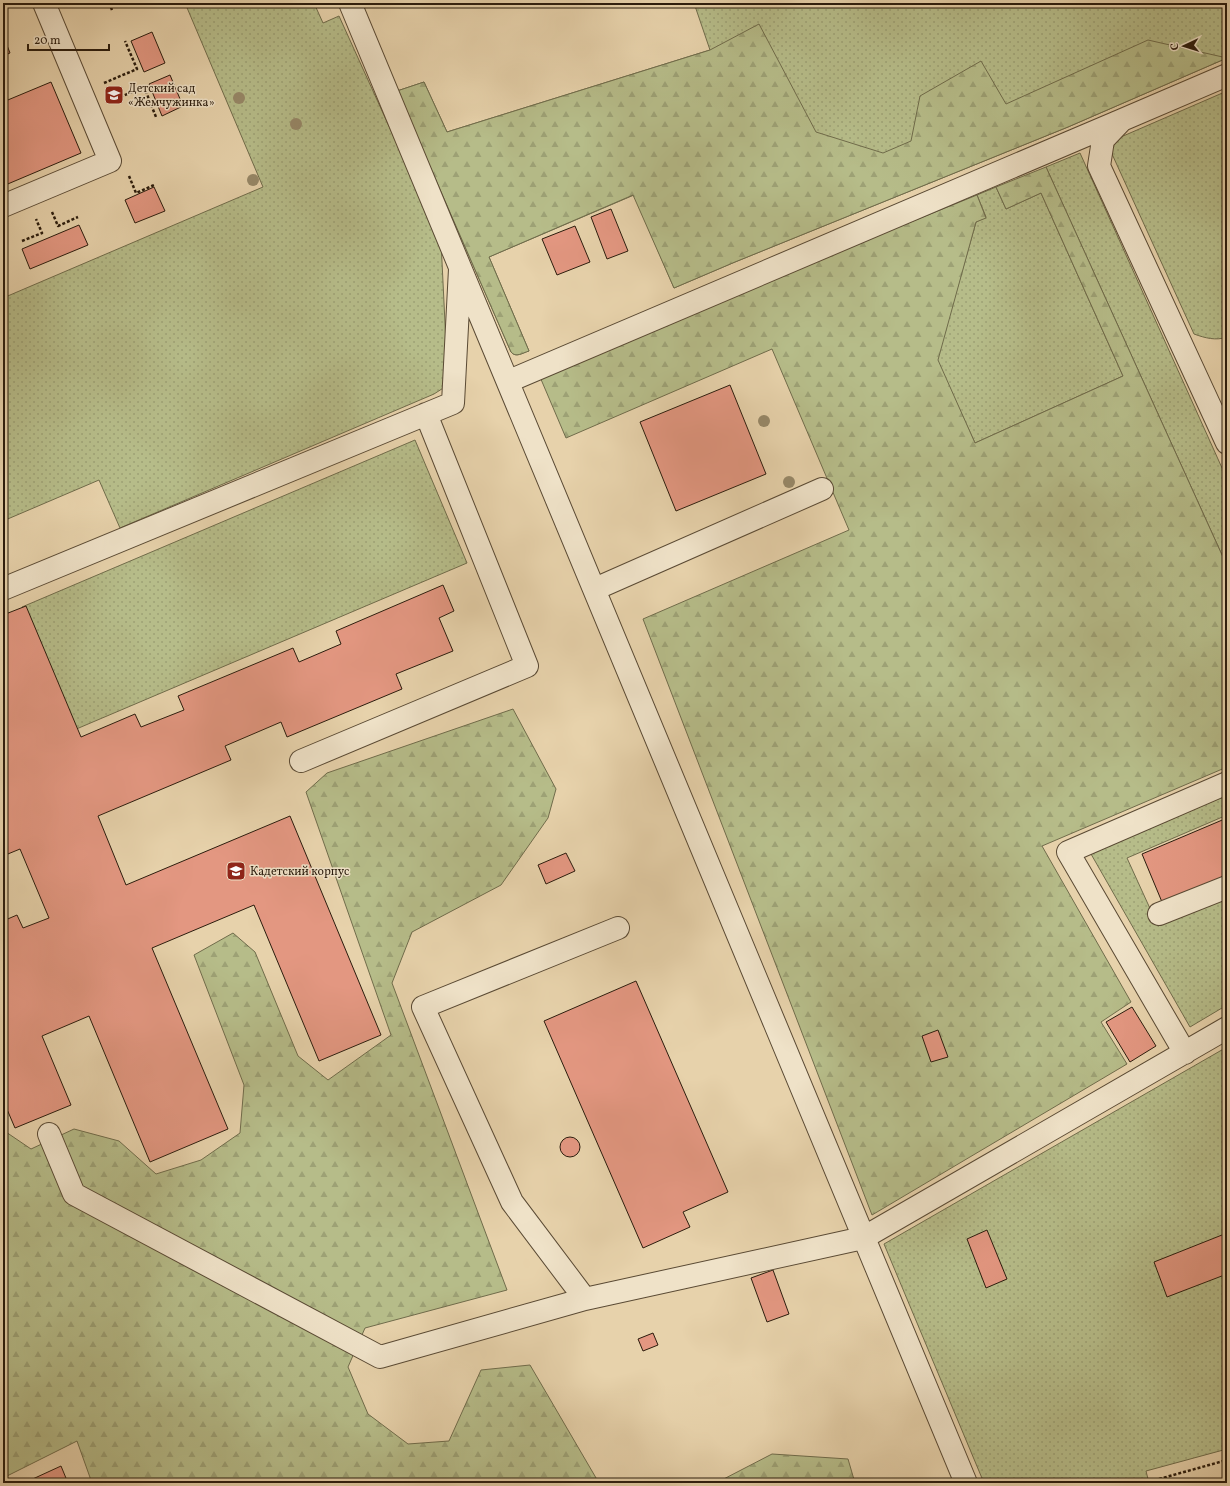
<svg xmlns="http://www.w3.org/2000/svg" width="1230" height="1486" font-family="Vollkorn,serif">
<defs>
<pattern id="grass-dots" width="8" height="8" patternUnits="userSpaceOnUse"><rect width="8" height="8" fill="#b6bc89"/><path d="M2 2h.1M6 6h.1" fill="none" stroke="#9da175" stroke-width="1.8" stroke-linecap="round"/></pattern>
<pattern id="forest-firs" width="22" height="20" patternUnits="userSpaceOnUse"><rect width="22" height="20" fill="#b6bc89"/><path d="M5 1l3.5 6h-7zM16 11l3.5 6h-7z" fill="#9da175"/></pattern>
</defs>
<rect width="100%" height="100%" fill="#e7d2ab"/>
<filter id="stains"><feTurbulence type="fractalNoise" baseFrequency=".005" numOctaves="4"/><feColorMatrix values="0 0 0 0 .2 0 0 0 0 .09 0 0 0 0 .02 0 0 0 .5 -.17"/></filter>
<radialGradient id="worn" r=".72"><stop offset=".6" stop-color="#630" stop-opacity="0"/><stop offset="1" stop-color="#630" stop-opacity=".3"/></radialGradient>
<path fill="url(#grass-dots)" stroke="#706c4b" d="M185,3H314L323,23L339,16L441,241L448,385L434,394L120,528L99,480L3,521V298L263,187Z
M694,3H1227V58L1068,127L735,262L674,288L634,195L489,257L529,351C522,353 516,358 511,352L397,91L424,82L447,132L710,50Z
M1227,91V337C1216,341 1205,338 1194,334L1107,143Z
M1080,153L1227,479V566L1046,167Z
M996,187L1006,209L1041,193L1123,376L975,443L937,360L976,222L986,217L977,195Z
M415,440L467,563L74,730L22,607Z
M1227,795V815L1127,858L1158,926L1227,898V1005L1190,1027L1091,854Z
M1227,1047V1449L1146,1471L1149,1483H984L884,1244Z"/>
<path fill="url(#forest-firs)" stroke="#706c4b" d="M759,24L816,132L883,153L911,141L920,96L981,61L1006,104L1148,40L1227,58L1068,127L735,262L674,288L633,195L489,257L529,351C522,353 516,358 511,352L397,91L424,82L447,132L710,50Z
M1046,167L1227,566V767L1042,846L1131,1002L1101,1022L1127,1064L872,1215L643,619L849,530L772,349L566,438L540,377L746,289L977,195L986,218L976,222L938,360L975,443L1123,376L1041,193L1006,209L996,187Z
M513,709L556,789L548,818L501,885L412,932L392,983L507,1290L365,1328L348,1367L368,1414L408,1444L449,1441L481,1370L530,1365L599,1483H92L77,1441L3,1478V1130L31,1149L74,1129L119,1141L156,1174L201,1160L240,1133L244,1085L194,955L233,933L255,952L298,1056L328,1080L391,1035L306,792L327,773Z
M772,1454L848,1459L855,1483H716Z"/>
<path fill="#e39781" stroke="#2b1c0d" d="M115,3H126L116,7Z
M152,32L165,63L144,72L131,41Z
M3,35L10,53L3,56Z
M170,75L183,106L162,116L149,84Z
M51,82L81,153L3,186V102Z
M154,187L165,211L135,223L125,200Z
M611,209L628,251L607,259L591,217Z
M79,225L88,245L30,269L22,249Z
M575,226L590,262L557,275L542,239Z
M730,385L766,474L676,511L640,422Z
M443,585L454,611L439,618L453,651L396,674L402,689L287,737L281,722L225,746L231,760L98,816L126,885L290,816L381,1035L319,1061L254,905L152,948L228,1129L150,1162L89,1016L42,1036L71,1105L15,1128L3,1100V921L17,915L23,928L49,918L20,849L3,856V615L26,606L81,737L135,714L141,727L184,710L178,696L293,648L299,662L341,644L336,631Z
M1227,818V875L1162,902L1142,854Z
M566,853L575,871L546,884L538,865Z
M636,981L728,1192L683,1212L690,1227L643,1248L544,1021Z
M1132,1007L1156,1046L1130,1062L1106,1022Z
M938,1030L948,1057L931,1062L922,1036Z
M560 1147a10 10 0 1 1 20 0a10 10 0 1 1-20 0Z
M987,1230L1007,1279L986,1288L967,1239Z
M1227,1233V1274L1167,1297L1154,1262Z
M773,1270L789,1314L767,1322L751,1278Z
M653,1333L658,1345L643,1351L638,1339Z
M61,1466L68,1483H24Z
M1227,1479V1483H1214Z"/>
<g fill="none" stroke-linecap="round" stroke-linejoin="round">
<g stroke="#5a4a34" stroke-width="24">
<path id="minor" d="M350,3C558,495 759,990 966,1483
M1227,75L1122,120L1103,140L1099,166L1227,443
M3,206L110,161L44,3
M509,381L1122,120
M3,589L453,403L460,269
M595,589L822,489
M301,761L527,666L426,414
M1159,914L1227,887
M618,928L423,1007L512,1202L585,1299L863,1238L1227,1028
M1185,1053L1068,852L1227,783
M49,1134L74,1194L380,1357L585,1299"/>
</g>
<path stroke="#2b1c0d" stroke-width="2.5" stroke-dasharray="3 2" stroke-linecap="butt" d="M109,3L112,10
M104,83L137,69L125,41
M111,101L144,87L156,117
M129,176L136,193L154,185
M52,212L58,226L78,217
M22,241L42,233L36,219
M1159,1479L1227,1460"/>
<use href="#minor" stroke="#efe2c8" stroke-width="22"/>
</g>
<g fill="#978868">
<circle cx="239" cy="98" r="6"/>
<circle cx="296" cy="124" r="6"/>
<circle cx="253" cy="180" r="6"/>
<circle cx="764" cy="421" r="6"/>
<circle cx="789" cy="482" r="6"/>
</g>
<defs>
<g id="school-square" transform="scale(1)"><rect x="-9" y="-9" width="18" height="18" rx="4" fill="#8f2418" stroke="#efe2c8"/><path d="M0-5L7-2L0 1L-7-2ZM-4 1L0 2.5L4 1V4Q0 6-4 4Z" fill="#fff"/></g>
</defs>
<g fill-rule="evenodd">
<use href="#school-square" x="114" y="95"/>
<use href="#school-square" x="236" y="871"/>
</g>
<g text-anchor="middle" stroke-width="3" stroke-linejoin="round" paint-order="stroke">
<g font-size="12" fill="#2b1c0d" stroke="#efe2c8" text-anchor="start">
<text x="128" y="92">Детский сад<tspan x="128" dy="14">«Жемчужинка»</tspan></text>
<text x="250" y="875">Кадетский корпус</text>
</g>
</g>
<rect width="1230" height="1486" fill="none" stroke="#e7d2ab" stroke-width="16"/>
<rect x="4" y="4" width="1222" height="1478" fill="none" stroke="#2b1c0d" stroke-width="2"/>
<rect x="8" y="8" width="1214" height="1470" fill="none" stroke="#2b1c0d"/>
<g transform="translate(1184 46) rotate(266)" stroke="#efe2c8" stroke-width="3" paint-order="stroke">
<path d="M0-3L7 15L0 10L-7 15Z" fill="#2b1c0d"/>
<text y="-6" font-size="11" font-weight="bold" text-anchor="middle" fill="#2b1c0d">С</text>
</g>
<path d="M28 44v6h81v-6" fill="none" stroke="#2b1c0d" stroke-width="2"/>
<text x="34" y="44" font-size="12" fill="#2b1c0d" stroke="#efe2c8" stroke-width="3" paint-order="stroke">20 m</text>
<rect width="100%" height="100%" filter="url(#stains)"/>
<rect width="100%" height="100%" fill="url(#worn)"/>
</svg>
